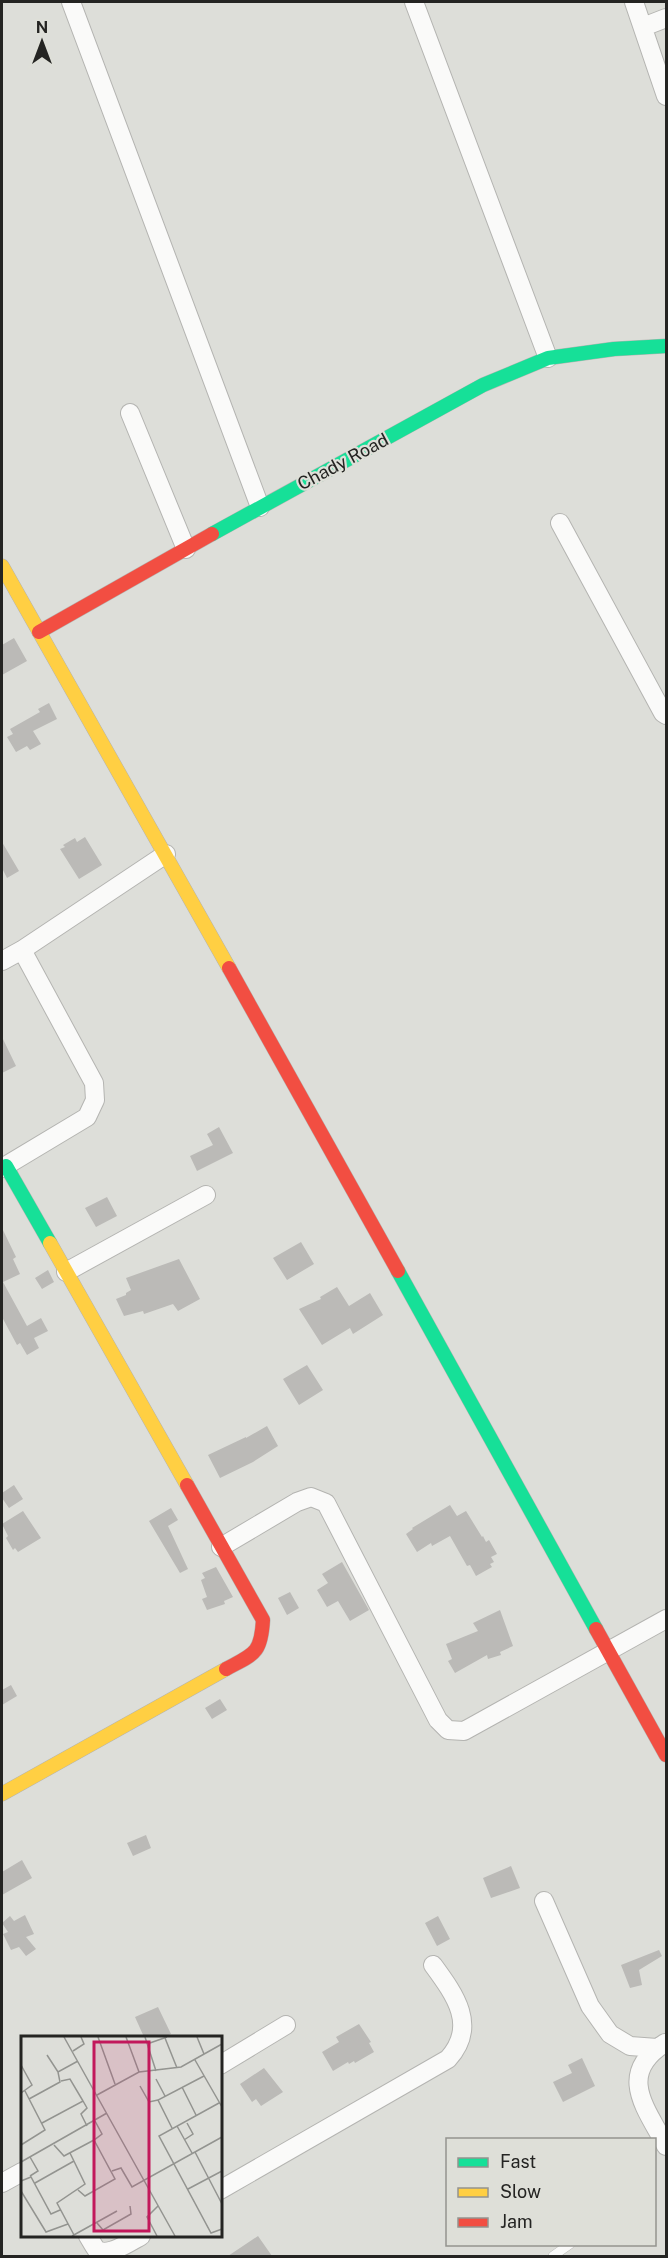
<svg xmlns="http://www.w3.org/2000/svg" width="668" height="2258" font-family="'Public Sans',sans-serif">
<rect width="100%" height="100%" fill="#ddded9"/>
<path fill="#bbbab7" d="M14,638L27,661L2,675V645Z
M49,703L57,719L33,731L41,744L30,750L27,746L16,752L7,737L13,734L10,729L40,712L38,709Z
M85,837L102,865L79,879L60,849L65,847L63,845L75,838L77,842Z
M2,842L19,871L7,878L2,868Z
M2,1037L16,1066L2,1073Z
M219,1127L233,1153L197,1171L190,1156L213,1145L207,1134Z
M107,1197L117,1216L96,1227L85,1208Z
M2,1228L16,1257L13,1259L20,1274L3,1282L27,1326L41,1318L48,1331L34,1338L39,1348L27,1355L20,1343L17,1345L2,1317Z
M301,1242L314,1264L287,1280L273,1258Z
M179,1259L200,1299L178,1311L173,1304L144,1314L143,1311L124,1316L116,1299L126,1295V1293L131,1290L126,1278Z
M48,1270L54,1282L42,1289L35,1278Z
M337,1287L349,1306L370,1293L383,1315L353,1334L350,1328L322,1345L299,1309L321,1299L320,1297Z
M307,1365L323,1390L299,1405L283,1379Z
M267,1426L278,1446L253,1462L220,1478L208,1455L246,1437V1438Z
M14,1485L23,1499L9,1508L2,1498V1493Z
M450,1505L457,1516L466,1511L482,1537L483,1536L486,1542L489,1540L497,1554L491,1557L494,1562L490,1564L492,1567L476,1576L470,1565L467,1566L450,1536L432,1546L431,1543L417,1552L406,1534L413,1529L412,1528Z
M171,1508L178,1520L168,1526L188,1569L180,1573L149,1521Z
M23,1511L41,1538L18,1552L15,1548L13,1550L6,1538L8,1536L2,1524Z
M342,1562L369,1610L350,1621L338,1601L327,1607L317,1590L328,1583L322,1574Z
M216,1567L233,1597L224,1601L225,1604L207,1610L202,1599L207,1597L201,1580L205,1578L202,1573Z
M290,1592L299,1608L287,1615L278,1598Z
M500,1610L513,1646L500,1652L501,1655L488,1659L487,1655L455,1673L448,1661L452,1659L446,1644L478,1631L473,1623Z
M11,1685L17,1696L2,1705V1690Z
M220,1699L227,1710L212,1719L205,1708Z
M146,1835L151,1848L133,1856L127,1843Z
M22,1860L32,1878L2,1895V1872Z
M511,1866L520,1888L491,1898L483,1878Z
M25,1915L34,1934L26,1937L36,1949L26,1956L19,1947L11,1950L3,1934L8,1932L2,1923L10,1916L14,1921Z
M438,1916L450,1939L437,1946L425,1923Z
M659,1950L662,1956L639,1970L642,1985L630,1988L621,1965Z
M158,2007L171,2034L164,2037H144L135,2017Z
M359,2024L371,2042L369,2043L374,2052L355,2063L354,2061L349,2064L348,2062L333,2071L322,2052L339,2042L336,2037Z
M582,2058L595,2086L563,2102L553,2082L572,2073L568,2065Z
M264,2068L283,2092L261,2106L256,2099L252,2102L240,2084Z
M258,2236L272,2256H228Z"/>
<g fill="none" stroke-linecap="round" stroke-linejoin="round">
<g stroke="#b4b4b1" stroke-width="10">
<path id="lane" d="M553,2256L570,2244"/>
</g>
<g stroke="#b4b4b1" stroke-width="20">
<path id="street" d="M71,2L260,507
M414,2L548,358
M634,2L666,96
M643,27L666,18
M130,413L186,549
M560,523L663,713L666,715
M2,961L22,950L166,854
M2,1168L87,1117L95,1100L94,1083L22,950
M66,1272L206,1195
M221,1547L297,1502L311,1497L326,1503L438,1720L448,1730L464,1731L666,1619
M544,1901L590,2006L610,2034L630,2046L657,2048
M665,2043C616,2074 646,2108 666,2146
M220,2065L286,2025
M2,2183L22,2172
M220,2190L448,2059C478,2026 455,1995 433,1965
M88,2236C90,2239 93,2245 96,2249C107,2258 130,2242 141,2236"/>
</g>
<g stroke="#b4b4b1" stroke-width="15">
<path id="fast" d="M212,534L483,385L548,358L614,349L666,346
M6,1166L50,1243
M398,1271L596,1629"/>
</g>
<g stroke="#b4b4b1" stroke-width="15">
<path id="slow" d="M2,566L229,968
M50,1243L187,1485
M2,1794L226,1669"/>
</g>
<g stroke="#b4b4b1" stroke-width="15">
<path id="jam" d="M39,632L212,534
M229,968L398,1271
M187,1485L263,1620C261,1654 254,1654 226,1669
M596,1629L666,1755"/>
</g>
<use href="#lane" stroke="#fafaf9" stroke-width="9"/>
<use href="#street" stroke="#fafaf9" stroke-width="18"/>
<use href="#fast" stroke="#16e098" stroke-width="14"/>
<use href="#slow" stroke="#ffcf43" stroke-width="14"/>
<use href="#jam" stroke="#f24e42" stroke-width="14"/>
</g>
<g text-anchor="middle" stroke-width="4.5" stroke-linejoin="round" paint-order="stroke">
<g font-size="18" fill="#242422" stroke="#dedfd8">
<text transform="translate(343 462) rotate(-28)" y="6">Chady Road</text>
</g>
</g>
<g transform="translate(21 2036)">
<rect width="201" height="201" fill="#ddded9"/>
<path fill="none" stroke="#939490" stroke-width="1.5" d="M43,1L154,200M77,1L94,48M105,1L118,36M124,1L135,35M176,1L183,18M144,2L156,32M126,8L146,1M52,15L63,8L60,1M26,19L37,36L57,25M174,24L201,71M0,29L11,49L0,57M135,43L144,60M40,45L49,43L62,65M119,50L128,66L137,64M161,51L175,79M76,59L118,36L160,31L201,8M8,63L39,46L37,36M198,67L138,100L190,197L201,193M21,87L62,65L66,72L60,78L66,90M156,90L171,117M151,92L137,64L183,40M163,104L172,98L166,87M0,109L24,94L4,55M33,109L43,120L73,104L81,98L74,85M174,116L201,168M49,117L64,148L36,167L53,199M0,126L86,77M91,135L100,132L111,151L201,101M9,140L17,135L9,121M0,145L10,141L30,178L39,174M14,147L53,125M167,153L201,135M57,154L64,160L94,143L73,104M0,155L25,196L47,188M76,187L82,194L110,178L109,170M51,200L96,175M136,200L126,181L137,170"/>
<path fill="#c2185b" fill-opacity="0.15" stroke="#c2185b" stroke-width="3" d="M73,6H128V195H73Z"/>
<rect width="201" height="201" fill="none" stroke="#242422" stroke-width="3"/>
</g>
<rect width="668" height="2258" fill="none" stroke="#242422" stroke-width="6"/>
<rect x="446" y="2138" width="210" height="108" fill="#dedfd8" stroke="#94948f" stroke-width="1.5"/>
<rect x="458" y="2158" width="30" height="9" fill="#16e098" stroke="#94948f" stroke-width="1.5"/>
<text x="500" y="2168" font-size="18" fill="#242422">Fast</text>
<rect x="458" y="2188" width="30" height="9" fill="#ffcf43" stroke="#94948f" stroke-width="1.5"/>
<text x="500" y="2198" font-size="18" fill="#242422">Slow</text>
<rect x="458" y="2218" width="30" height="9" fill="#f24e42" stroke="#94948f" stroke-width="1.5"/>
<text x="500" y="2228" font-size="18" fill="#242422">Jam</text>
<g transform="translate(42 42)" stroke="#dedfd8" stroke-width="4.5" paint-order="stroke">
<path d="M0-4.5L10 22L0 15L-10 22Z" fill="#242422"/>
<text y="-9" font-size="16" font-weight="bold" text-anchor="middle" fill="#242422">N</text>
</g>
</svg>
